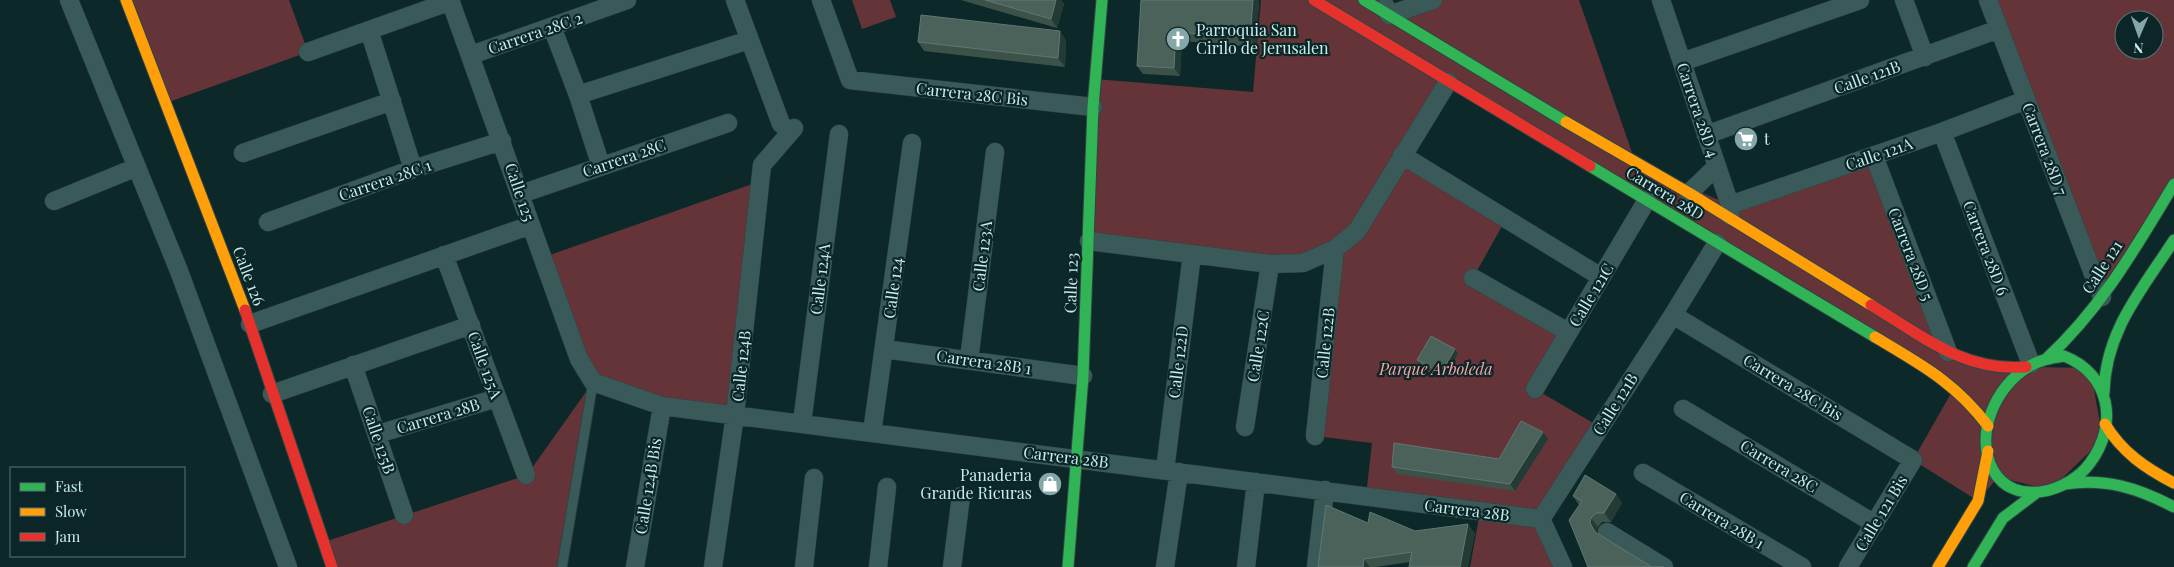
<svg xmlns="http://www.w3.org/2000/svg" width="2174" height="567" font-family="'Playfair Display',serif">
<rect width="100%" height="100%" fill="#0d2828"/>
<path fill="#643438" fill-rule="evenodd" d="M126,0H289L308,52L166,103Z
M852,0H890L896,17L862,29Z
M1261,0H1384L1389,15L1433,0H1579L1636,164L1730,205L1874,156L1948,352L2026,367L2090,368L2103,439L2050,490L1998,477L1978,501L1913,460L1954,388L1449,82L1403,156L1506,219L1473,278L1568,332L1535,389L1600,427L1541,519L1563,567H1470L1480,512L1366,496L1372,443L1315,436L1335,250L1303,263L1089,241L1095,79L1253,92Z
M1988,0H2174V184L2102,297ZM2124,20H2154V50H2124Z
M761,181L735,415L593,383L562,567H332L324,542L527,475L593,382L544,257Z"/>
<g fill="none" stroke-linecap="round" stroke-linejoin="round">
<g stroke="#304545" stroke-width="11">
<path id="lane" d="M562,567L593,382"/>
</g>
<g stroke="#304545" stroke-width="19">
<path id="street" d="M69,0L179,271L288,567
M450,0L579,359L593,382L662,406L1541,519
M735,0L781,124
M821,0L850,80L1093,107
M1661,0L1730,205V216
M1904,0L1925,57
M1988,0L2102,297
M1386,7L1389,15L1433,0
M552,27L578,95L601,166
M369,30L413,169
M308,52L451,1
M471,55L627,0
M1682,62L1860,0
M578,95L749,40
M1942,132L2031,364
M1706,135L1999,29
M243,153L392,101
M1402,155L1601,277
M1874,156L1948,352
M1689,193L1717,166
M521,194L728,123
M54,201L137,167
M1730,205L1942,132L2026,100
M268,222L413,169L502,141
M1089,241L1270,264L1303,263L1335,249L1357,231L1448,82
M444,255L526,475
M1473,278L1568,332
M1673,315L1913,460L1848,567
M250,324L531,225
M884,349L1083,376
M969,360L995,152
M353,365L404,515
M1535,389L1647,200
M272,394L471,325
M1683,409L1875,524
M802,423L839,134
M1245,427L1270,264
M872,433L912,143
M378,434L497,398
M1315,436L1335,249
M1165,470L1192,254
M1643,473L1802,567
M1541,519L1673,315L1717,243
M1541,519L1563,567
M1607,532L1664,567
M635,567L662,406
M713,567L735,415L762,165L794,128
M804,567L814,478
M878,567L887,487
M952,567L961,496
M1165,567L1179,472
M1246,567L1256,482
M1316,567L1325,490"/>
</g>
<g stroke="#304545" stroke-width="13">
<path id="fast" d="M1364,0L1566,122
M1590,166L1875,337
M2064,356C2110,374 2119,424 2090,463C2069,492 2014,508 1993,470C1974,434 1996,386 2028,367C2039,360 2051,358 2064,356Z
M2046,359C2101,309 2136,247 2174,184
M2104,393C2105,331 2142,290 2174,240
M2065,484C2106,478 2138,488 2174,507
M1068,567L1083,376L1093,107L1102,0
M1973,567L2003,518L2036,493"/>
</g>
<g stroke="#304545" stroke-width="13">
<path id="slow" d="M126,0L245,310
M1566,122L1689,193L1871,305
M1875,337C1920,364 1955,382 1988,426
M2105,424C2122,452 2145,468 2174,483
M1938,567L1978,501L1988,451"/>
</g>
<g stroke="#304545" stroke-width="13">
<path id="jam" d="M1314,0L1590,166
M1871,305C1922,336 1964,372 2026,367
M245,310L332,567"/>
</g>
<use href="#lane" stroke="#3a5a5a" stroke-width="9"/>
<use href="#street" stroke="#3a5a5a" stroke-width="18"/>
<use href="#fast" stroke="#30b455" stroke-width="11"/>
<use href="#slow" stroke="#ff9f0a" stroke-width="11"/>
<use href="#jam" stroke="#e5322d" stroke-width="11"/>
</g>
<path fill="#3c5249" d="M961,0H1061L1064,4L1057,28Z
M1141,0H1259L1256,47L1182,41L1180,76L1143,74L1137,66Z
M1066,40L1065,67L924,51L918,42Z
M1455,349L1458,354L1444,378L1421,365L1417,360Z
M1543,432L1548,439L1515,491L1397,474L1392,467L1499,459Z
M1616,494L1622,503L1611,522H1602L1598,527L1596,532L1652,567H1588L1579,505L1573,496Z
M1415,531L1475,533L1468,567H1409L1410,562L1376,567H1318Z"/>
<path fill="#233a35" d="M1056,0H1061L1064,4L1057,28L1051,19Z
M1253,0H1259L1256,47L1250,38Z
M1060,31L1066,40L1065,67L1058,58Z
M1176,32L1182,41L1180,76L1174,68Z
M1455,349L1458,354L1444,378L1441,373Z
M1543,432L1548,439L1515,491L1510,484Z
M1616,494L1622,503L1611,522L1604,513Z
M1591,518L1598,527L1596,532L1601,541L1590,523Z
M1468,524L1475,533L1468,567H1460Z
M1364,559L1370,567H1363Z"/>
<path fill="#4b625b" stroke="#5e7872" d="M985,0H1056L1051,19Z
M1141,0H1253L1250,38L1176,32L1174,68L1137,66Z
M921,15L1060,31L1058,58L918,42Z
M1431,336L1455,349L1441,373L1417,360Z
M1521,421L1543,432L1510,484L1392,467L1394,443L1499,459Z
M1585,475L1616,494L1604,513H1596L1591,518L1590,523L1595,532L1652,567H1664H1588L1569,520L1582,501L1573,496Z
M1326,505L1368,523L1370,512L1415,531L1468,524L1460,567H1409L1412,552L1364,559L1363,567H1318Z"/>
<defs>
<g id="church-disc" transform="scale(1.25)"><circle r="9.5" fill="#85a7a7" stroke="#0c2627"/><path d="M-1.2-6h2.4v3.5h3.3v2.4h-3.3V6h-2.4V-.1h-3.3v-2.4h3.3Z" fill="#fff"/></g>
<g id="supermarket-disc" transform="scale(1.25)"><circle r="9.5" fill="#85a7a7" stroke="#0c2627"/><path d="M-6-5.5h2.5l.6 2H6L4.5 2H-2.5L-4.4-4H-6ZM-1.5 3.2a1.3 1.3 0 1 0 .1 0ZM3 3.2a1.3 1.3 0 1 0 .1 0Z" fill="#fff"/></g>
<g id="shop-disc" transform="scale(1.25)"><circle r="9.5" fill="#85a7a7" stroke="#0c2627"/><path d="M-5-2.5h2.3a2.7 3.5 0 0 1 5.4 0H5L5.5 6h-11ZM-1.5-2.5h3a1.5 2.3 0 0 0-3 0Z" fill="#fff"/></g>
</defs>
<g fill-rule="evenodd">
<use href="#church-disc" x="1178" y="39"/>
<use href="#supermarket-disc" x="1746" y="139"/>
<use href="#shop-disc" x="1050" y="484"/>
</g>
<g text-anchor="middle" stroke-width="4.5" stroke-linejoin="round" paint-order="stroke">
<g font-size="16" fill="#c6ecec" stroke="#0c2627" text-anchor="start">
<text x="1196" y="36">Parroquia San<tspan x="1196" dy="18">Cirilo de Jerusalen</tspan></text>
<text x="1764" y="145">t</text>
<text x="1032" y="481" text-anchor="end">Panaderia<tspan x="1032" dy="18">Grande Ricuras</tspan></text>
</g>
<g font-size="16" fill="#c6ecec" stroke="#0c2627">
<text transform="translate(535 33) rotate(-19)" y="6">Carrera 28C 2</text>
<text transform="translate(1867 77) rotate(-20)" y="6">Calle 121B</text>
<text transform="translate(972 94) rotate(6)" y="6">Carrera 28C Bis</text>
<text transform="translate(1698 110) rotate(71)" y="6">Carrera 28D 4</text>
<text transform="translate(2045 149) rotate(69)" y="6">Carrera 28D 7</text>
<text transform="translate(1879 154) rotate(-19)" y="6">Calle 121A</text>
<text transform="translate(624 158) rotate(-19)" y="6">Carrera 28C</text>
<text transform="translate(385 180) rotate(-19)" y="6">Carrera 28C 1</text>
<text transform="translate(520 192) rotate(71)" y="6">Calle 125</text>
<text transform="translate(1665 193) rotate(31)" y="6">Carrera 28D</text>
<text transform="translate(1986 248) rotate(69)" y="6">Carrera 28D 6</text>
<text transform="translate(1911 254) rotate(69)" y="6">Carrera 28D 5</text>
<text transform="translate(982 256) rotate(-83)" y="6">Calle 123A</text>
<text transform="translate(2102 267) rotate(-57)" y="6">Calle 121</text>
<text transform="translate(249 276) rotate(69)" y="6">Calle 126</text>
<text transform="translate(820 279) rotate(-83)" y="6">Calle 124A</text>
<text transform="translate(1071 283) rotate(-88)" y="6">Calle 123</text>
<text transform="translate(893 288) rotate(-82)" y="6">Calle 124</text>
<text transform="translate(1591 295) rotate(-59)" y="6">Calle 121C</text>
<text transform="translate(1325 343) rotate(-84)" y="6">Calle 122B</text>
<text transform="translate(1258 346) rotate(-81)" y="6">Calle 122C</text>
<text transform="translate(984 362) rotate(8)" y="6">Carrera 28B 1</text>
<text transform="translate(1178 362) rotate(-83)" y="6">Calle 122D</text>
<text transform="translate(485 365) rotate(70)" y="6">Calle 125A</text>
<text transform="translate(741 366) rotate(-84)" y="6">Calle 124B</text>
<text transform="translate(1793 387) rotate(31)" y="6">Carrera 28C Bis</text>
<text transform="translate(1615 404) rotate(-58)" y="6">Calle 121B</text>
<text transform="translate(438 416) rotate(-17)" y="6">Carrera 28B</text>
<text transform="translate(379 440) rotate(71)" y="6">Calle 125B</text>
<text transform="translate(1066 457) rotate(7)" y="6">Carrera 28B</text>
<text transform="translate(1779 466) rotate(31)" y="6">Carrera 28C</text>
<text transform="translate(648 486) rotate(-81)" y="6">Calle 124B Bis</text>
<text transform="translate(1467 510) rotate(7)" y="6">Carrera 28B</text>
<text transform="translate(1881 513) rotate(-59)" y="6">Calle 121 Bis</text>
<text transform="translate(1722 520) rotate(31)" y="6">Carrera 28B 1</text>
</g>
<g font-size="16" font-style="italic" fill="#f6a5a9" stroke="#0c2627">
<text x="1436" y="375">Parque Arboleda</text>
</g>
</g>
<rect x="10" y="467" width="175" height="90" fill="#0c2627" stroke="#567576"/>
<rect x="20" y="483" width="25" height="8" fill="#30b455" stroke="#567576"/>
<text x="55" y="492" font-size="15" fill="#c6ecec">Fast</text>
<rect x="20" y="508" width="25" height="8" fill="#ff9f0a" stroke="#567576"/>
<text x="55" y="517" font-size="15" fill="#c6ecec">Slow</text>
<rect x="20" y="533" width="25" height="8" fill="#e5322d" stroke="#567576"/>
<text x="55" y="542" font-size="15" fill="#c6ecec">Jam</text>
<g transform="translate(2139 35) rotate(182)"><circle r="24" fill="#0c2627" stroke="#567576"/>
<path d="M0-4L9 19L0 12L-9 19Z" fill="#85a7a7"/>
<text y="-8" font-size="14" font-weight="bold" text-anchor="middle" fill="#c6ecec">N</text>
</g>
</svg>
